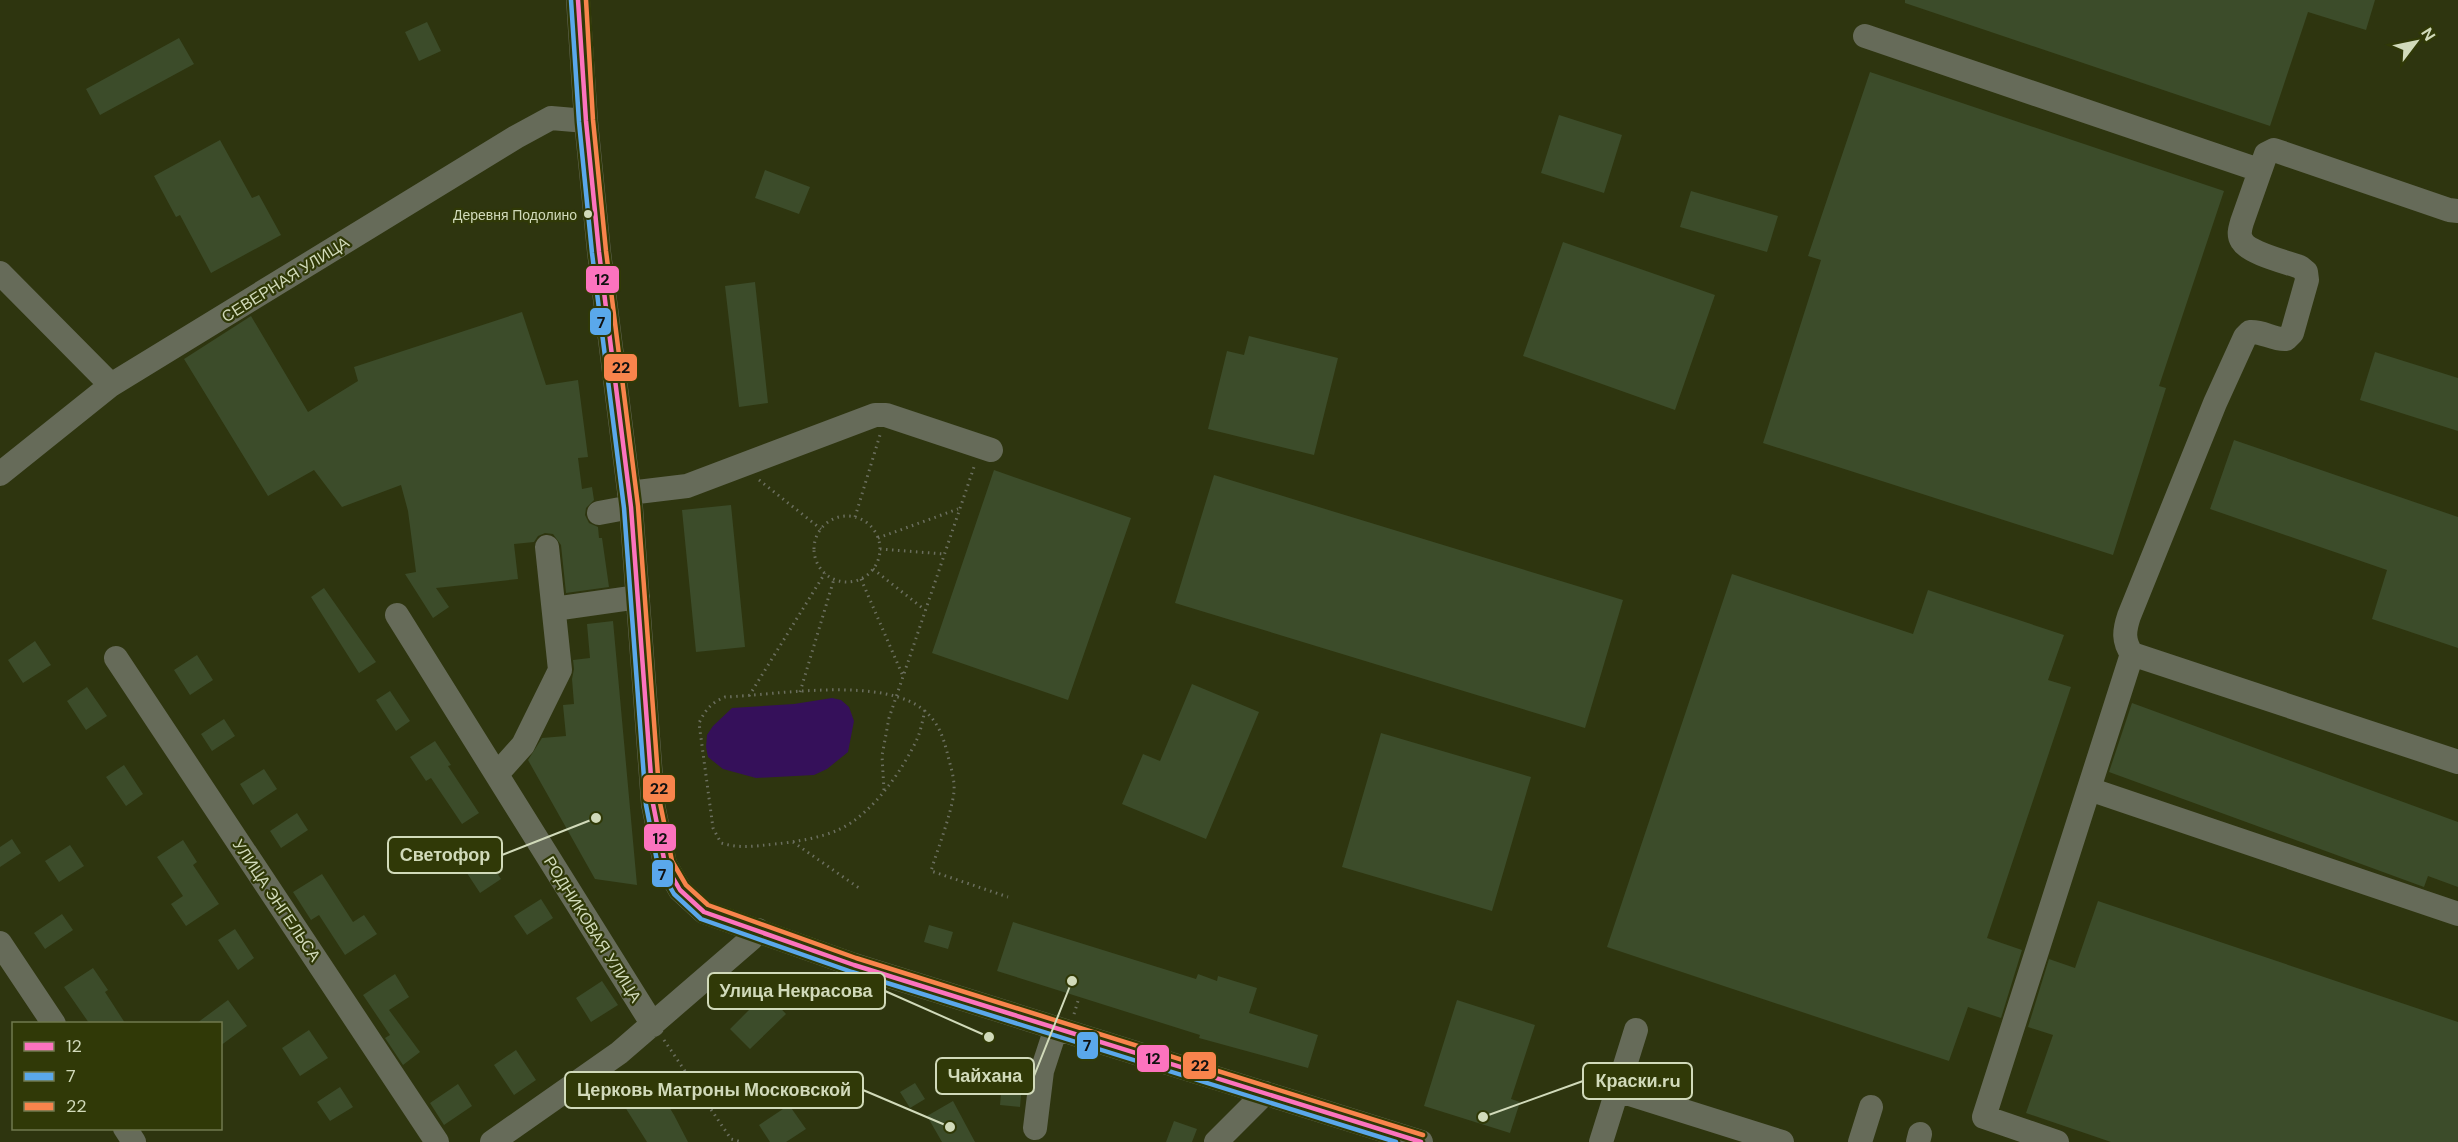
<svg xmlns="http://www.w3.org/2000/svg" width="2458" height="1142" font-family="'DM Sans',sans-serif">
<rect width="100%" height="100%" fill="#2e350f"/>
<path fill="#35105a" d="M832,698L841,700L849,707L854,721L848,752L827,769L814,775L756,778L723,769L708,757L706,747L707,735L713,726L732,708L794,704Z"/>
<path fill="#3c4c2a" d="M1905,0H2375L2366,30L2308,12L2270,126L1905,3Z
M427,22L441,51L419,61L405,32Z
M179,38L194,64L100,115L86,89Z
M1870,72L2224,191L2159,386L2166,388L2113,555L1763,443L1821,260L1808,256Z
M1559,115L1622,135L1604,193L1541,173Z
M220,140L252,198L259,195L281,235L211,273L180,215L176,217L154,176Z
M765,170L810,187L799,214L755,198Z
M1691,191L1778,216L1767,252L1680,227Z
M1563,242L1715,295L1675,410L1523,356Z
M755,282L768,403L739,407L725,286Z
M522,312L546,385L578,380L588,457L578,458L582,489L592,487L594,500L586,508L585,515L589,523L598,527L599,538H602L609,587L566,593L561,545L553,534L545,533L538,536L534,542L514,544L518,579L436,588L449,607L433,618L405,574L416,572L408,511L401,485L342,507L314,470L268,496L184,359L251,316L308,412L358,381L354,367Z
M1249,336L1338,358L1314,455L1208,429L1227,351L1244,355Z
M2375,352L2458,378V431L2360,400Z
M2234,440L2458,517V648L2372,619L2387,570L2210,509Z
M994,470L1131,518L1068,700L932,653Z
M1214,475L1623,600L1585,728L1175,603Z
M731,505L745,647L696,652L682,510Z
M1732,574L1913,634L1928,590L2064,635L2048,680L2071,687L1987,938L2022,950L2001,1018L1968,1007L1949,1061L1607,947Z
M324,588L376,662L359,673L311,597Z
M613,621L637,885L595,879L528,760L542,738L566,736L563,705L574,704L572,679L574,669L573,660L590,658L587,624Z
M35,641L51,665L23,683L8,660Z
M197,655L213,680L190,695L174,670Z
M1192,684L1259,712L1206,839L1122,804L1143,754L1160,761Z
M87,687L107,716L86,730L67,701Z
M390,691L410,721L396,731L376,700Z
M2132,703L2458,822V887L2428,876L2424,887L2109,772Z
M224,719L235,736L212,751L201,734Z
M1381,733L1531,777L1492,911L1342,867Z
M435,741L451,765L448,766L479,813L462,824L431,778L426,781L410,757Z
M124,765L143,794L126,806L106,777Z
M264,769L277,789L253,805L240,784Z
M297,813L308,830L281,848L270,831Z
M12,839L21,853L0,867V847Z
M183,840L197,862L193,865L219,904L186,926L171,904L183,896L157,857Z
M70,845L84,866L59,882L45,861Z
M484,853L501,879L480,893L463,867Z
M322,874L353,922L364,915L377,934L345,955L319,915L311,920L293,892Z
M541,899L553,918L527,935L514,916Z
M2098,901L2458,1022V1142H2111L2026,1113L2053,1035L2028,1027L2049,959L2075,968Z
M62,914L73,930L45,949L34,933Z
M1013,922L1196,979L1198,974L1217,981L1218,976L1257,988L1249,1013L1318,1035L1308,1068L1199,1038L1200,1035L997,971Z
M929,925L953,932L948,949L924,942Z
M235,929L254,958L238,970L218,940Z
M93,968L108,990L105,992L125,1023H89L64,987Z
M395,974L409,997L389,1010L420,1052L403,1065L385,1038L390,1035L363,995Z
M602,981L618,1005L591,1022L576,998Z
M766,993L786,1014L750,1049L730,1029Z
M228,1000L247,1026L220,1046V1023H197Z
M1457,1000L1535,1025L1511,1099L1520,1102L1510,1133L1424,1106Z
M309,1030L328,1058L300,1076L282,1048Z
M516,1050L536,1080L514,1095L494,1065Z
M1002,1082L1022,1084L1020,1107L1000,1105Z
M915,1083L925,1099L910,1108L900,1092Z
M458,1084L472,1106L444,1125L430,1103Z
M340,1087L353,1107L330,1121L317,1102Z
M657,1087L674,1115L688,1142H647L625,1107Z
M953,1101L975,1142H942L927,1116Z
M789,1105L806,1129L786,1142H770L759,1125Z
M1174,1121L1197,1129L1192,1142H1166Z"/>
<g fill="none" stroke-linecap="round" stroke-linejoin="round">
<path stroke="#6b6f5f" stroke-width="3" stroke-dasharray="1.5 4.5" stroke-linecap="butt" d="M759,480L821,529
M814 549a33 33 0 1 1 66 0a33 33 0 1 1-66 0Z
M855,517L880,435
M878,538L958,509
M880,549L944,554
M873,569L925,610
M861,579L902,674
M800,692L834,579
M749,696L825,573
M925,710C923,719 921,729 918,737C903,770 872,815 838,830C820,838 795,842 775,844C754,846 742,849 721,843L713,828L699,723C706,709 711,703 725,697C777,695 886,675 926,712C938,723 943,736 947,752C950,765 955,778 954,792C951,815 938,848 931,871L1008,897
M884,790L882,756L889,718L974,467
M793,842L859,888
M1074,1014L1078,1001
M664,1040L731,1139L742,1142"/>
<path stroke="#666b59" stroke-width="24" d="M578,0L586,121L599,252L631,507L653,804L665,864L680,890L704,912L854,965L1421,1142
M1865,36L2259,170
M2458,211L2449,210L2274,150L2266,154L2242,222C2240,229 2238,235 2242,241C2249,253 2286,262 2300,267L2306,272L2307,280L2292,333L2286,339C2273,340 2263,331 2250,332L2245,337L2215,403L2129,616C2124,631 2123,641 2132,654L2458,762
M0,273L111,385
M0,474L111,385L516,137L551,118L586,121
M629,493L687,486L875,415H886L991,450
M599,513L631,507
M554,609L638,597
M397,615L653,1025
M116,658L437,1142
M497,774L523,745L560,670L547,547
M2089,789L2458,914
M0,943L54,1024
M1617,1090L1782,1142
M125,1128L134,1142
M1035,1128L1042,1071L1056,1028
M492,1142L619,1053L751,939L758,930
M1216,1142L1265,1093
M1601,1142L1636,1030
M1860,1142L1871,1107
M1918,1142L1920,1134
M2057,1142L1984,1117L2132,654"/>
<g stroke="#303907" stroke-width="9">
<path id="bus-1" d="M578,0L586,121L599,252L631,507L653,804L665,864L680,890L704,912L854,965L1421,1142"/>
</g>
<g stroke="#303907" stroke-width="9">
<path id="bus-2" d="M571,0L579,122L592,253L624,508L646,805L658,866L674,894L701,919L852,972L1396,1142"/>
</g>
<g stroke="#303907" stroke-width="9">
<path id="bus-3" d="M586,0L593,120L606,251L638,506L660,803L672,861L686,885L708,905L856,958L1423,1135"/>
</g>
<use href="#bus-1" stroke="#fc73be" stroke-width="4.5"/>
<use href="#bus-2" stroke="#5aa8eb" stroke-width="4.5"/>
<use href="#bus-3" stroke="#f8844c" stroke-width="4.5"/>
</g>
<circle fill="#d1daba" stroke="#303907" stroke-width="2" cx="588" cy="214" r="5"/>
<g text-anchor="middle" stroke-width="4.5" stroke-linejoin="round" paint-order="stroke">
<g font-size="14" fill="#d1daba" stroke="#303907" text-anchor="end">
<text x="577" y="220">Деревня Подолино</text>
</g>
<g font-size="16" fill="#d1daba" stroke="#303907">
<text transform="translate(285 279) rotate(-32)" y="6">СЕВЕРНАЯ УЛИЦА</text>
<text transform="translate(277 900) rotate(56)" y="6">УЛИЦА ЭНГЕЛЬСА</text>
<text transform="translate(593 929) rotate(58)" y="6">РОДНИКОВАЯ УЛИЦА</text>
</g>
</g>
<path fill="none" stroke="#d1daba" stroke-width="2" d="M596 818L502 855M989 1037L885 991M1072 981L1034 1076M1483 1117L1583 1081M950 1127L863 1090"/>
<g fill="#d1daba" stroke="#303907" stroke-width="2">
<circle cx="596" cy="818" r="6"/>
<circle cx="989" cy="1037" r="6"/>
<circle cx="1072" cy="981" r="6"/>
<circle cx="1483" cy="1117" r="6"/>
<circle cx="950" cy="1127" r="6"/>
</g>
<g fill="#303907" stroke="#d1daba" stroke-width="2">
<rect x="388" y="837" width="114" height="36" rx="6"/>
<rect x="708" y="973" width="177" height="36" rx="6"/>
<rect x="936" y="1058" width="98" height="36" rx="6"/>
<rect x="1583" y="1063" width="109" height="36" rx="6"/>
<rect x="565" y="1072" width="298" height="36" rx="6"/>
</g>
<g font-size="18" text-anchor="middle" font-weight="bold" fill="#d1daba">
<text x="445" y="861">Светофор</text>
<text x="796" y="997">Улица Некрасова</text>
<text x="985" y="1082">Чайхана</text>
<text x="1638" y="1087">Краски.ru</text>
<text x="714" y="1096">Церковь Матроны Московской</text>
</g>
<g stroke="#303907" stroke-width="2">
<rect x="585" y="265" width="35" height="29" rx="6" fill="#fc73be"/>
<rect x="589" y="307" width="23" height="29" rx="6" fill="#5aa8eb"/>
<rect x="603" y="353" width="35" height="29" rx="6" fill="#f8844c"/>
<rect x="642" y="774" width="34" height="29" rx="6" fill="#f8844c"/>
<rect x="643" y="823" width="34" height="29" rx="6" fill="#fc73be"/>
<rect x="651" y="859" width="23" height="29" rx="6" fill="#5aa8eb"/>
<rect x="1076" y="1031" width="23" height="29" rx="6" fill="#5aa8eb"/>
<rect x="1136" y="1044" width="34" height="29" rx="6" fill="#fc73be"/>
<rect x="1182" y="1051" width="35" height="29" rx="6" fill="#f8844c"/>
</g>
<g font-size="16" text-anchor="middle" font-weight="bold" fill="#111">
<text x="602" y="285">12</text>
<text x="601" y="328">7</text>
<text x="621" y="373">22</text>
<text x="659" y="794">22</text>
<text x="660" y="844">12</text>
<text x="662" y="880">7</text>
<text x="1087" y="1051">7</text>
<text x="1153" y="1064">12</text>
<text x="1200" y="1071">22</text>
</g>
<rect x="12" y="1022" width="210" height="108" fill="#303907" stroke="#70794f" stroke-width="1.5"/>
<rect x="24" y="1042" width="30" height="9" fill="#fc73be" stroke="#70794f" stroke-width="1.5"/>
<text x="66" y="1052" font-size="18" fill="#d1daba">12</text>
<rect x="24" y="1072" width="30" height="9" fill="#5aa8eb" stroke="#70794f" stroke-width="1.5"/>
<text x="66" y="1082" font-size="18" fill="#d1daba">7</text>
<rect x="24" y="1102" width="30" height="9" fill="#f8844c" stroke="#70794f" stroke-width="1.5"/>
<text x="66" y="1112" font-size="18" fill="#d1daba">22</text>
<g transform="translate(2416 42) rotate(58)" stroke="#303907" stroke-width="4.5" paint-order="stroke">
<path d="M0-4.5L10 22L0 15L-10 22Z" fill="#d1daba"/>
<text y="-9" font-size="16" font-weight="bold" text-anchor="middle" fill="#d1daba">N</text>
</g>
</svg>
